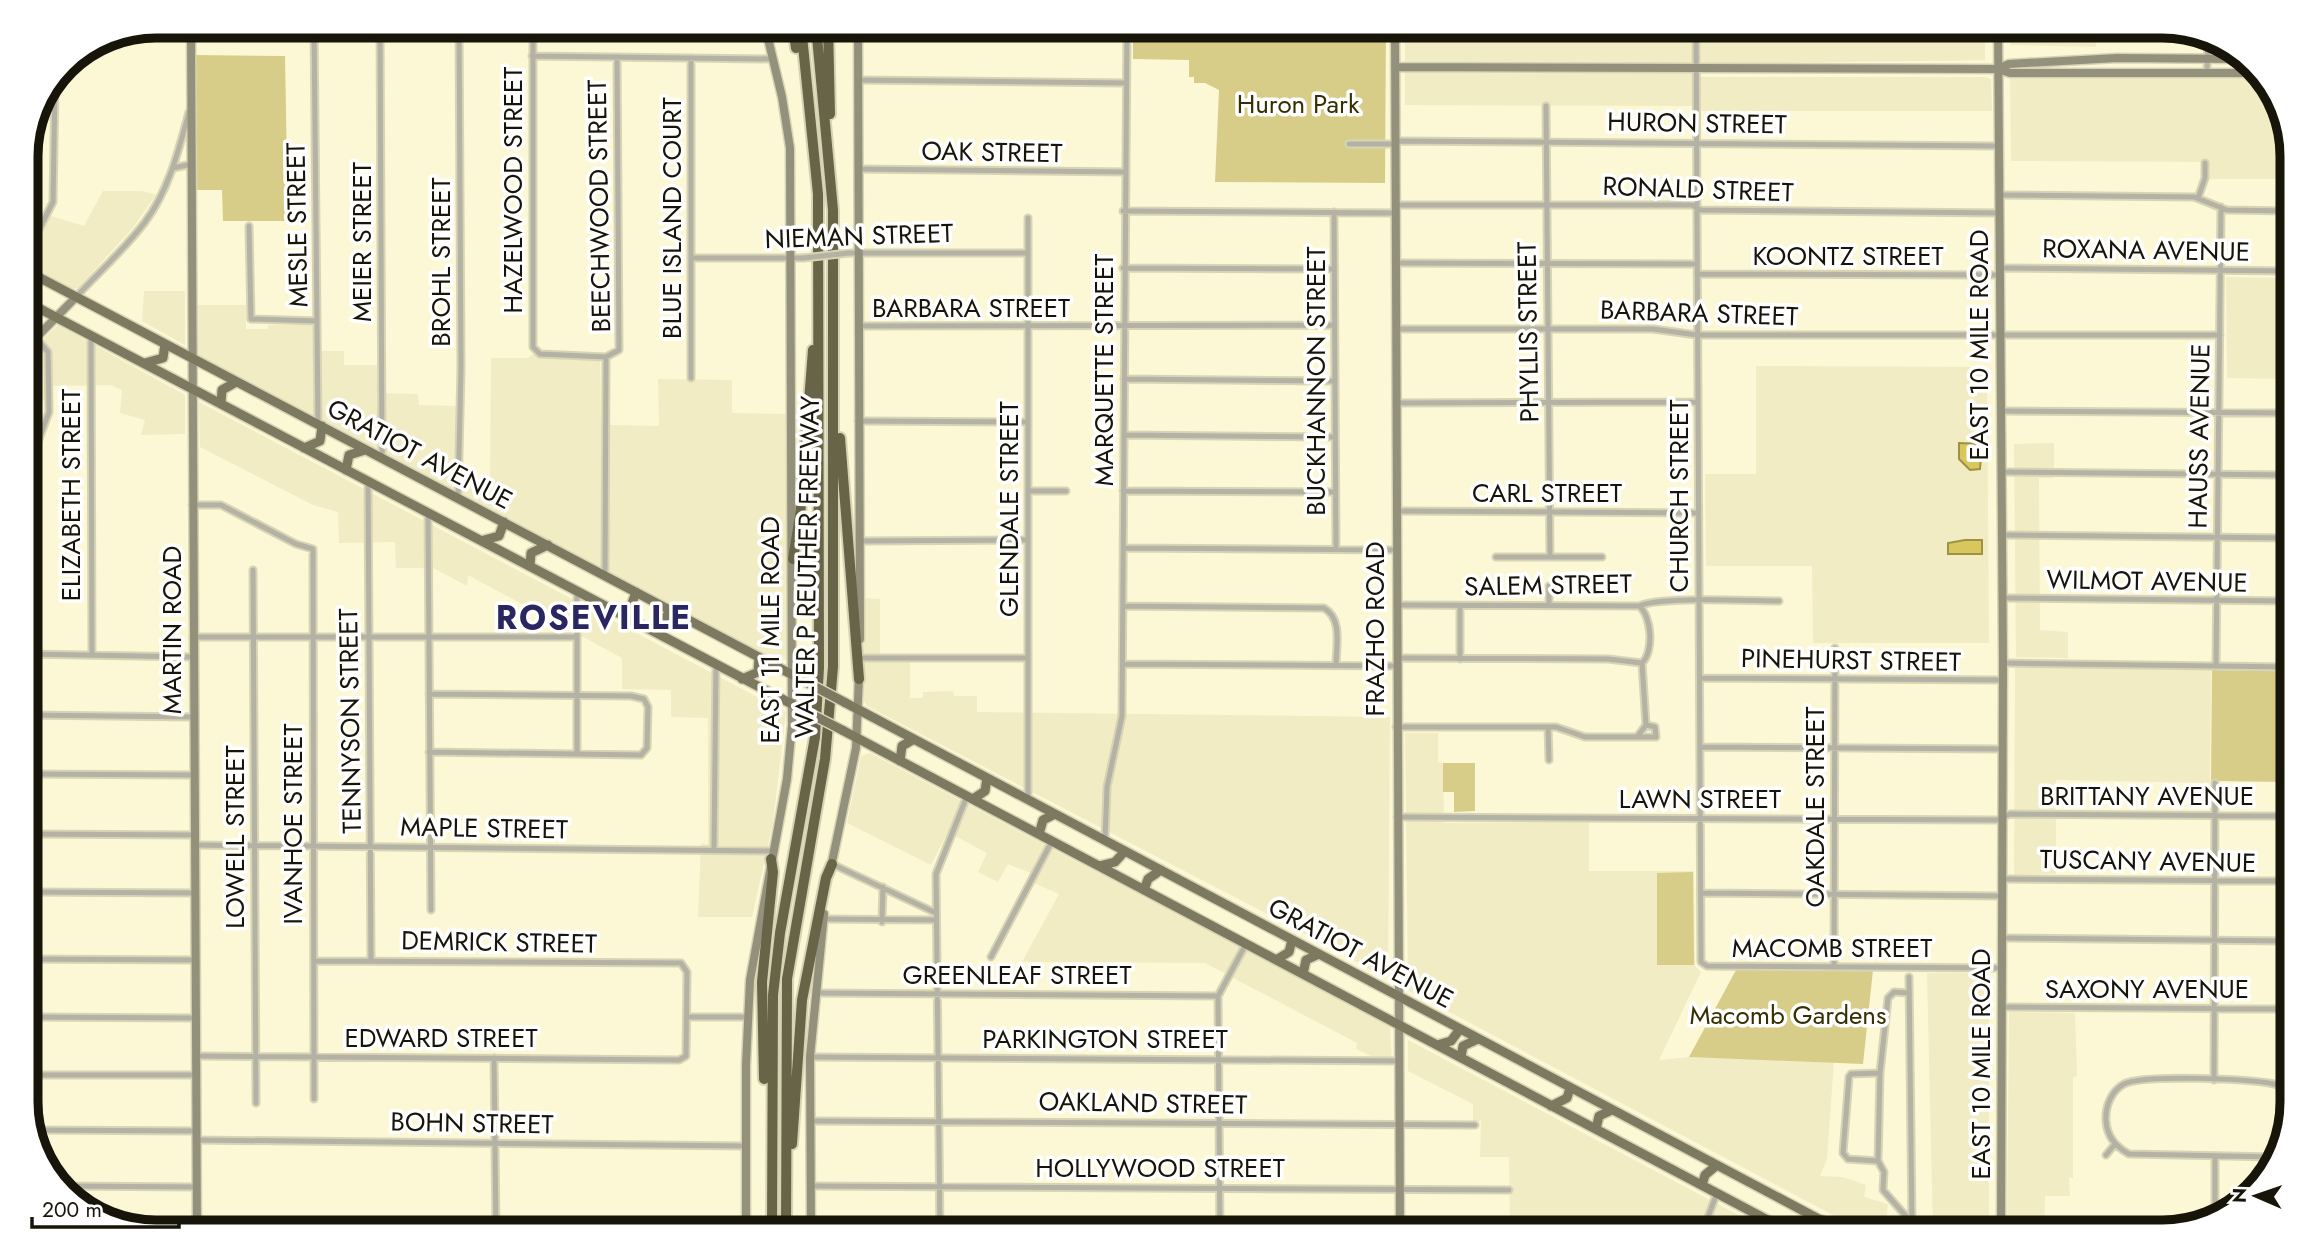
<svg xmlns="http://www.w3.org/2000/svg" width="2319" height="1259" font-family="Jost,sans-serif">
<rect width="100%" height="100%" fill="#fcf8d6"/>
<path fill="#f1ecc3" d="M1405,26H1693V106L1405,105Z
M1701,26H1985V60L1701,64Z
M2011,26H2098L2096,47L2010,45Z
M2111,75L2260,76L2275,91L2289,137V179H2209V162L2011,161L2010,79Z
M1699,77H1985L1991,79L1992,111H1701Z
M103,191H142L156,195L132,229L78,288L72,289L27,265V215L45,219L48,215L84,226Z
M2226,277L2293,278V379L2227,378Z
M144,291H185V345L142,321Z
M196,305H246V329H268V325H314V351H344V365H378V393L418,394L419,405L457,406L458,478L490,479L491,358H528L533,354L600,358L602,480H607L608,425L659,426L658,379L732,380V413L788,414L787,659L780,661L767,655L200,356L196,352Z
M58,325L185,395V434L141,435L145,420L120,413L122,390L111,385L50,386V398L27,405V355Z
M1756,366L1987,367L1989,643H1813L1812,566H1706L1705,474H1756Z
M199,402L786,712L773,822L752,917H698L701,844H708V718L671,717V690L622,689V658L468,575L467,586L433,568H396L395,542L339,543L338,512L313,505L200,447Z
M2054,443V478H2039L2040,630L2068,632V658L2016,657L2014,444Z
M863,598L880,599V655H910V698H923V692L953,691L954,696H977V712L1390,717L1388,972L1385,979L1342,953L867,706L864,701Z
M2015,668L2211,669L2210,783L2056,780V874L2014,875Z
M1405,733H1438V762L1443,763L1444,823L1589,822V871H1694L1695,966L1701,972L1659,1060L1689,1057L1834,1061L1827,1159L1820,1176L1843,1177L1866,1185L1864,1197L1888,1204L1885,1233H1867L1406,989L1408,976Z
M870,753L1390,1026L1392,1066L1356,1049L1357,1043L1205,963L1022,962L1059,894L1027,880L1031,873L1008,864L998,882L978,872L987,853L948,832L931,865L847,823L861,756Z
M1927,973H1989V1233H1933Z
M2009,1012L2075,1013L2077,1076L2073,1077V1178H2069L2070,1196H2045L2044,1227L2007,1226Z
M1408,1040L1772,1233H1510L1509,1157H1480L1481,1121H1473V1104L1408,1071Z"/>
<path fill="#d7cd89" d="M1133,26H1386L1385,183L1215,182L1219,90L1205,83H1194V77H1189V60L1133,59Z
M195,55L285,56L288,221H223L222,190H196Z
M2212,670L2293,671V782L2211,781Z
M1443,763H1475V811L1454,812V792H1443Z
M1693,872L1694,965H1657V873Z
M1736,970H1873L1863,1064L1689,1057Z"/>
<path fill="#d7c75c" stroke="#9d9243" stroke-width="2" d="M1959,443L1982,444L1980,469L1970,470L1959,459Z
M1965,540H1982V554H1948V543Z"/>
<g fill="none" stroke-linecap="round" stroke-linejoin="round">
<g stroke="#d7d4b5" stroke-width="9">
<path id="street" d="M314,26L318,424
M380,26L382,458
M533,26V347L540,354L606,357L619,350L617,57
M1696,26L1701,962L1707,966L2002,968
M532,56L773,59
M2207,72L2208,38
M858,80L1126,83
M1546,106L1550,557
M1395,141L1999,146
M1349,144H1395
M173,168L192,164
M858,169L1126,172
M1999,195L2194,197L2227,210L2293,211
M2198,198L2205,178V163
M1396,205H1692L1701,210L1999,213
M1123,211L1395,213
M1334,212L1336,550
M1028,218V800
M249,226L251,319L317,321
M27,253L53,202L55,86
M849,253H1028
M691,258H803
M1395,263L1697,264
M1123,268L1334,269
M1999,268L2293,271
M1697,274L1999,275
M76,297C99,272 125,249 145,222C169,190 179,149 189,112
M859,326L1334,325
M1396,329H1653L1697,335H2220
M91,336L92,655
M691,378V58
M1124,379L1335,381
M1396,403L1697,402
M2001,411L2293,413
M858,421L1028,422
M1124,435L1335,437
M2001,472L2293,475
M368,481L371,960
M1028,491H1066
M1123,491L1335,492
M458,497L461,368L459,26
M192,505H221L296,544L313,549L314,1099
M1397,511L1698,513
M428,512L431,910
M2002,535L2293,538
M860,541L1028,540
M1123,548L1397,550
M1496,557H1602
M253,570L256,1103
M605,574L606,357
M2002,598L2293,601
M1397,605L1639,606C1659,596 1751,601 1779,601
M1549,605V586
M1123,606L1324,608C1343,619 1336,646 1336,666
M1460,606V659
M1639,606C1652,616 1654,652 1642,663
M193,637H576
M27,654L193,657
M36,654V447L49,412L48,352L36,338
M860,658H1028
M1397,658L1608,659L1642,663
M2003,663L2293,667
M1123,664L1397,666
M2216,666L2221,207
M1700,678L2002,680
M429,694L631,696L644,699L648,707L647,748L641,755L429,752
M27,715L194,717
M1122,715L1127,26
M1396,727H1556L1585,737H1637L1646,725L1642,663
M1548,727L1549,760
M1637,737H1656L1655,727L1646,725
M1700,747L2002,749
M577,753V591
M27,774L194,775
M1397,817L1997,820L2010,814L2293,816
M27,834L194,835
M1105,840L1107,787L1122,716
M195,845L773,851
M714,850L716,664
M832,864L936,913
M2002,879L2293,881
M27,892L195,893
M1701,893L2002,896
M823,919L936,920
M882,922L883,887
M2002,938L2293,941
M991,957L1052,841
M27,959L195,960
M1834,967L1835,648
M1909,977L1912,1223
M816,993L1218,996
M1909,993L1894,992L1888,998L1880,1073L1878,1161L1884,1172L1883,1190L1912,1223L1913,1233
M2002,1007L2293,1009
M27,1017L196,1018
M687,1017H747
M197,1056L679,1060L686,1056L687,972L681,963L314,961
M810,1057L1399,1061
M494,1058L496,1233
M27,1075H197
M2214,1080L2215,783
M810,1121L1475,1125
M33,1130L197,1131
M197,1140L746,1146
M2106,1155L2115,1144
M2215,1157V1219
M2278,1157L2129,1154C2116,1147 2107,1136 2106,1121C2105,1107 2111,1091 2124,1084C2143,1074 2251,1079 2274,1084C2281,1086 2287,1089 2293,1094
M1878,1161L1848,1159L1843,1153L1849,1077L1851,1074L1880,1073
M63,1186L197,1187
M811,1186L1509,1190
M2001,1232L2045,1233
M940,1233L936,874L967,796
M1220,1233L1218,996L1246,944
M1702,1233L1717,1193"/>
</g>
<g stroke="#d7d4b5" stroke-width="11">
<path id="secondary" d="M191,26L197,1233
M858,26L860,639
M1395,26L1400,1233
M1998,26L2003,663L2001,1233
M1395,67L1998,69L2010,73H2256
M1998,69L2009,64L2117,58L2243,59
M27,347L76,297
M831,867L856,748L859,676
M746,1233V1065L750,980L787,779L792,725L790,148L782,97L765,26
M811,1233L810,1057L824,914"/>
</g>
<g stroke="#d7d4b5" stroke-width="12">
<path id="primary" d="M27,271L806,682
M27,302L805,711
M145,363L163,358L165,344
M221,403L222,390L236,382
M304,448L320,441L322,426
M346,470L349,455L365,450
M484,540L499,536L504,522
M530,566L531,553L548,545
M615,610L631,606L636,592
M658,633L660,619L676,612
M742,679L758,672L759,657
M844,702L1845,1233
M842,730L1792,1233
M900,761L902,746L914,739
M973,799L985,791L987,778
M1039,834L1043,820L1055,814
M1099,866L1115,862L1125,851
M1144,890L1148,879L1161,870
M1276,960L1289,952L1292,940
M1303,974L1306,960L1319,954
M1437,1045L1451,1041L1460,1029
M1461,1057L1463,1046L1478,1039
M1551,1106L1567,1098L1570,1088
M1596,1129L1599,1116L1612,1110
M1702,1185L1705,1175L1717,1165
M1817,1233L1822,1220"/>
</g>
<g stroke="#d7d4b5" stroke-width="14">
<path id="highway" d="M793,26L796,48
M828,26L830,114
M840,438L859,679
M793,559L800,516L813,350
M764,1079L762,982L773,872L771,859
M792,1144L802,1000L826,878L832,864
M772,1233L773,995L780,933L815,737L819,668L818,194L801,26
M786,1233L787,979L825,759L833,667V210L816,26"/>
</g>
<use href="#street" stroke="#b3b2a4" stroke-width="5"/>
<use href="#secondary" stroke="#93917c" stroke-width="8"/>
<use href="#primary" stroke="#7c7960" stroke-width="9"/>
<use href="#highway" stroke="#686447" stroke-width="10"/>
<g stroke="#d7d4b5" stroke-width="9" stroke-linecap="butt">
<path id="street-bridge" d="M803,258L849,253"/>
</g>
<g stroke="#d7d4b5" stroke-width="12" stroke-linecap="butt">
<path id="primary-bridge" d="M806,682L844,702
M805,711L842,730"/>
</g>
<use href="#street-bridge" stroke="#b3b2a4" stroke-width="5"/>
<use href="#primary-bridge" stroke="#7c7960" stroke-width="9"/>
</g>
<g text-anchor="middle" stroke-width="7" stroke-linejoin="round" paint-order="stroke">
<g font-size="26" fill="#362f00" stroke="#fff">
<text x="1298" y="113">Huron Park</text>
<text x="1788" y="1024">Macomb Gardens</text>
</g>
<g font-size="26" fill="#171509" stroke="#fff">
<text transform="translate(1697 123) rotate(1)" y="9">HURON STREET</text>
<text transform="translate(992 152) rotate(1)" y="9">OAK STREET</text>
<text transform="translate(1698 189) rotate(2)" y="9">RONALD STREET</text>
<text transform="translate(513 190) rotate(-90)" y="9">HAZELWOOD STREET</text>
<text transform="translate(599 206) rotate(-91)" y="9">BEECHWOOD STREET</text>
<text transform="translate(672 218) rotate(-90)" y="9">BLUE ISLAND COURT</text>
<text transform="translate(297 225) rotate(-91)" y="9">MESLE STREET</text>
<text transform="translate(859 236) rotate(-2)" y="9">NIEMAN STREET</text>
<text transform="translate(362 242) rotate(-90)" y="9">MEIER STREET</text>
<text transform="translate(2146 250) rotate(1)" y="9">ROXANA AVENUE</text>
<text x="1848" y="265">KOONTZ STREET</text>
<text transform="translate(441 262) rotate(-90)" y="9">BROHL STREET</text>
<text x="971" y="317">BARBARA STREET</text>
<text transform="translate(1699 313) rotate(2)" y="9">BARBARA STREET</text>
<text transform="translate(1528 332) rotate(-91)" y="9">PHYLLIS STREET</text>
<text transform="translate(1979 345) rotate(-90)" y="9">EAST 10 MILE ROAD</text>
<text transform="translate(1104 370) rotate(-90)" y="9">MARQUETTE STREET</text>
<text transform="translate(1316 381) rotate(-90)" y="9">BUCKHANNON STREET</text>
<text transform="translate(2199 436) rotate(-89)" y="9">HAUSS AVENUE</text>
<text transform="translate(420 454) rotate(28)" y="9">GRATIOT AVENUE</text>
<text x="1547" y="502">CARL STREET</text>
<text transform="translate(71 495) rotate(-90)" y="9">ELIZABETH STREET</text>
<text transform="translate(1679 496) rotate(-90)" y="9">CHURCH STREET</text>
<text transform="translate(1009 509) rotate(-90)" y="9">GLENDALE STREET</text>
<text transform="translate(807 567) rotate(-89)" y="9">WALTER P REUTHER FREEWAY</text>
<text transform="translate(2147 581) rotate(1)" y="9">WILMOT AVENUE</text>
<text transform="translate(1548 585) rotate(-1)" y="9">SALEM STREET</text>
<text transform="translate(1375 629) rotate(-90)" y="9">FRAZHO ROAD</text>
<text transform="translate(172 630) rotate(-90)" y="9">MARTIN ROAD</text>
<text transform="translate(770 630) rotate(-90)" y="9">EAST 11 MILE ROAD</text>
<text transform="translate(1851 660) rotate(1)" y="9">PINEHURST STREET</text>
<text transform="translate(350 721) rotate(-91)" y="9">TENNYSON STREET</text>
<text x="2147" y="805">BRITTANY AVENUE</text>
<text x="1700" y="808">LAWN STREET</text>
<text transform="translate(1815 807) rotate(-90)" y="9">OAKDALE STREET</text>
<text transform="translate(293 824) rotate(-90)" y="9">IVANHOE STREET</text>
<text transform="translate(484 828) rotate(1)" y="9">MAPLE STREET</text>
<text transform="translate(235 837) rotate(-90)" y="9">LOWELL STREET</text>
<text transform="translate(2148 861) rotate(1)" y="9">TUSCANY AVENUE</text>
<text transform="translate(499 942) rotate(1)" y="9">DEMRICK STREET</text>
<text x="1832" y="957">MACOMB STREET</text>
<text transform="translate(1361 953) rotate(28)" y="9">GRATIOT AVENUE</text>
<text x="1017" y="984">GREENLEAF STREET</text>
<text x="2147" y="998">SAXONY AVENUE</text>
<text x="441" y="1047">EDWARD STREET</text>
<text x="1105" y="1048">PARKINGTON STREET</text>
<text transform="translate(1981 1064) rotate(-90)" y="9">EAST 10 MILE ROAD</text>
<text transform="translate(1143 1103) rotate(1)" y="9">OAKLAND STREET</text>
<text transform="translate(472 1123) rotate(1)" y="9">BOHN STREET</text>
<text x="1160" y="1177">HOLLYWOOD STREET</text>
</g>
<g font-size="33" font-weight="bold" letter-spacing="2" fill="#292660" stroke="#fff">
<text x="594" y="629">ROSEVILLE</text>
</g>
</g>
<path d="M0 0H2319V1259H0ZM156 38H2162A118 118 0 0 1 2280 156V1102A118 118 0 0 1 2162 1220H156A118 118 0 0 1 38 1102V156A118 118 0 0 1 156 38Z" fill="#fff" fill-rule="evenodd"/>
<path fill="none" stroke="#171509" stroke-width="9" d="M156 38H2162A118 118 0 0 1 2280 156V1102A118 118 0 0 1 2162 1220H156A118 118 0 0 1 38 1102V156A118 118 0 0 1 156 38Z"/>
<g transform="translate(2256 1196) rotate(272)" stroke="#ffffff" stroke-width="5" paint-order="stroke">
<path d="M0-5L12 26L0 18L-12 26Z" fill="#171509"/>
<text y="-10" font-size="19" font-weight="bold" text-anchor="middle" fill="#171509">N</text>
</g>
<path d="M32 1217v10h147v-10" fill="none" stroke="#171509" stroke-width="3.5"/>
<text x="42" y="1217" font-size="21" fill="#171509" stroke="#ffffff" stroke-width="5" paint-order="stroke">200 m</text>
</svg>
